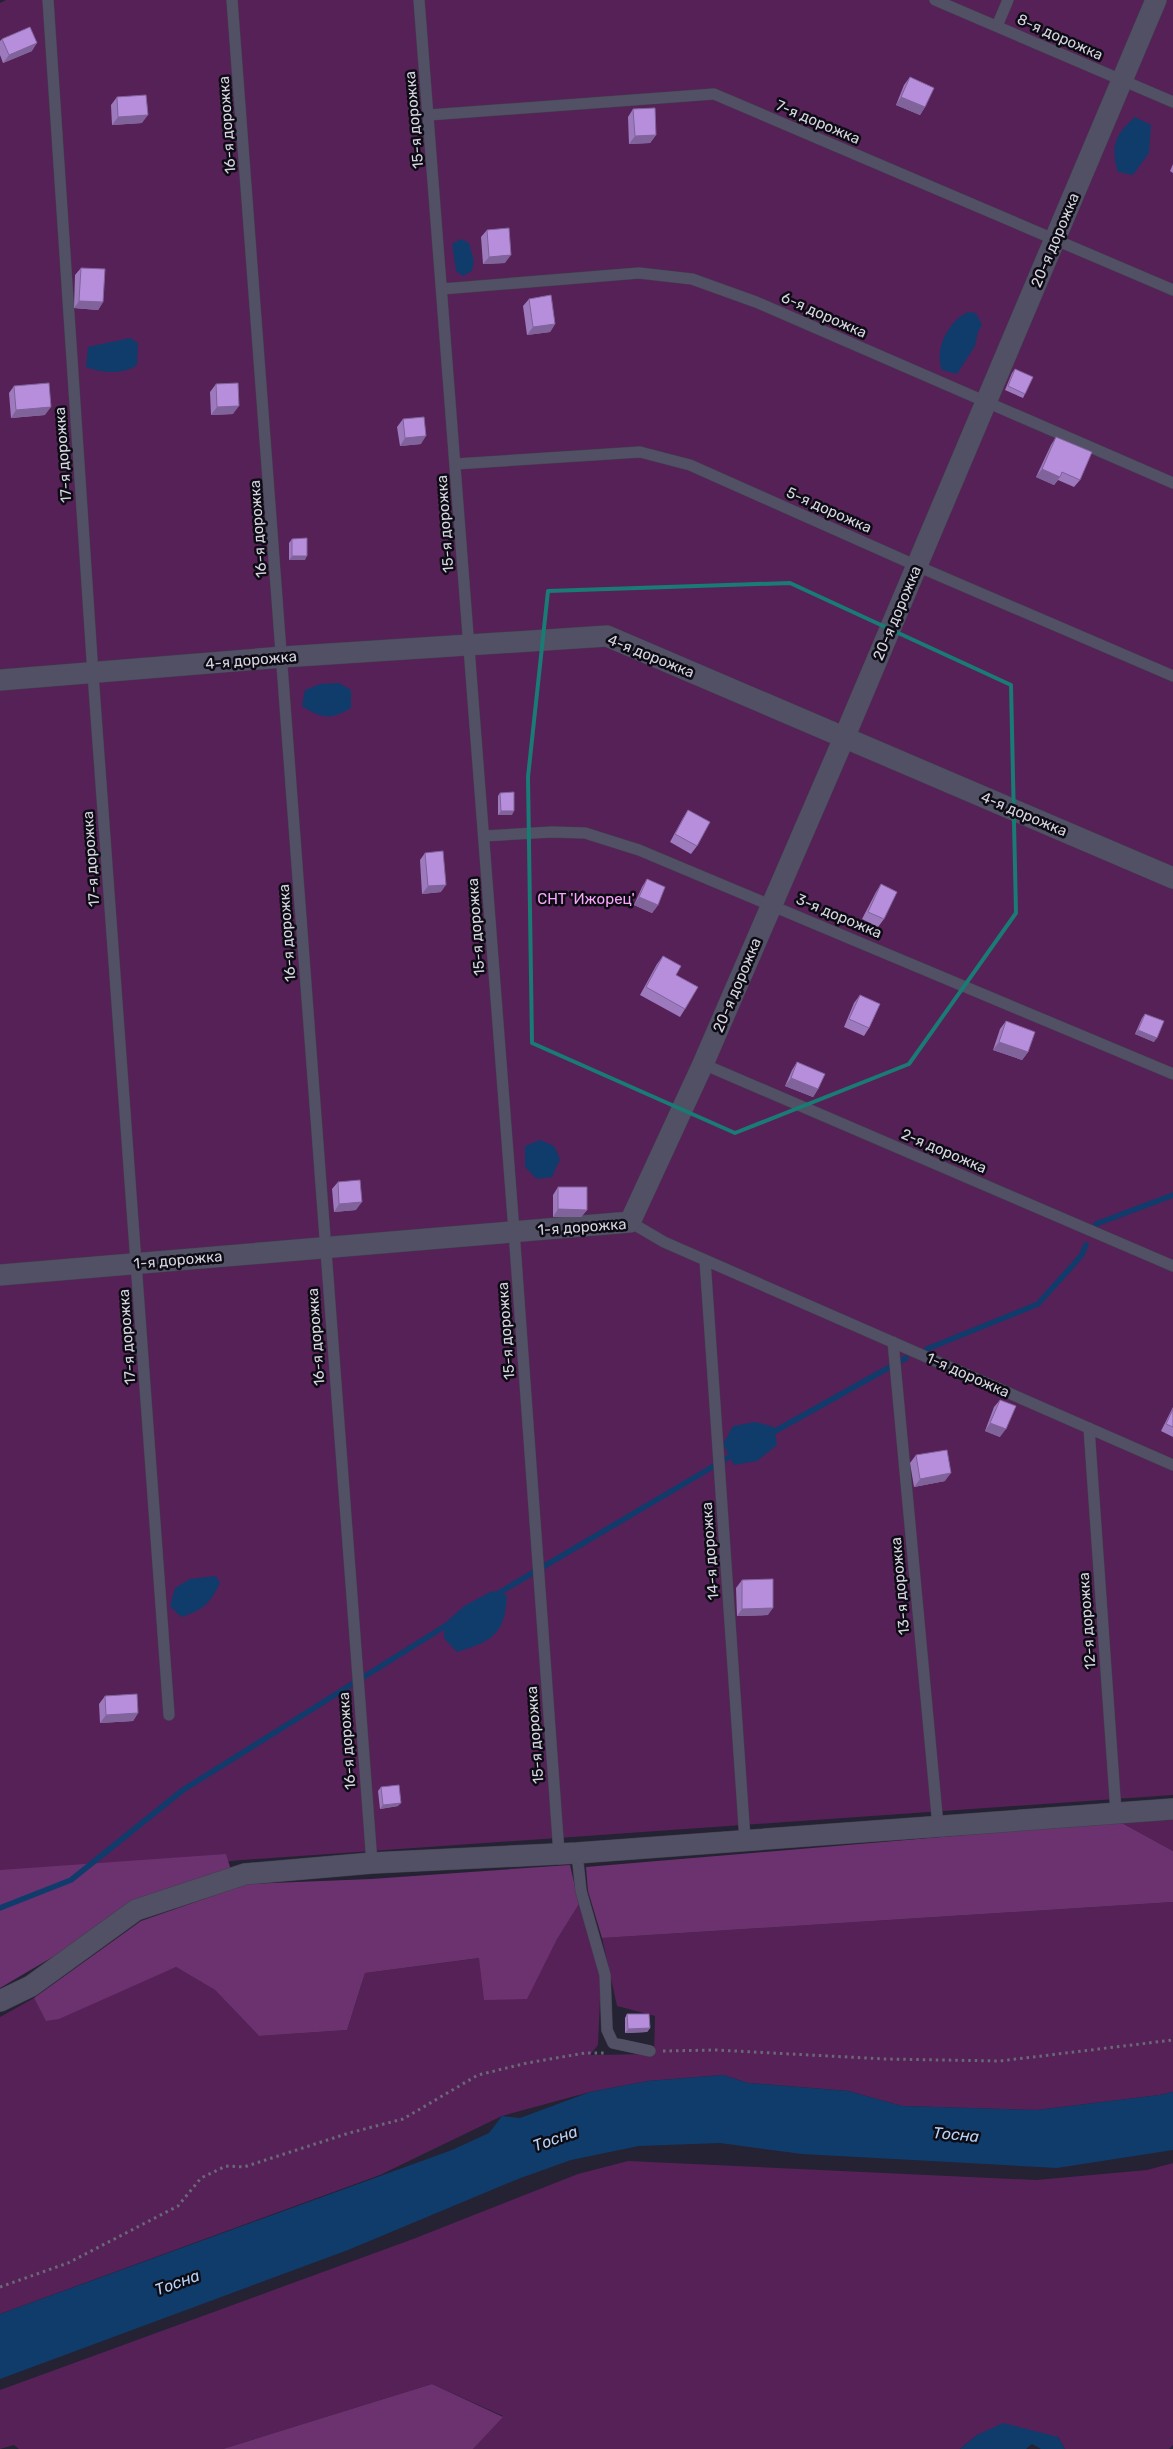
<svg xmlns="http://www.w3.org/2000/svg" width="1173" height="2449" font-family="Rubik,sans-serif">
<rect width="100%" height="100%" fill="#242233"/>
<path fill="#552157" d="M6,0H1173V1795L242,1860L0,1883V3Z
M1173,1820V1851L1120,1822Z
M1173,1902V2092L1160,2095L1037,2110L902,2106L848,2091L748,2083L723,2075L648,2081L590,2092L502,2116L380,2175L0,2314V2017L34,1998L46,2020L176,1967L215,1990L259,2036L347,2030L365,1973L480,1958L556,1941L579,1904L601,1978L598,2045L590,2055L654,2054L655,2016L617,2006L602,1938Z
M628,2161L1036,2180L1147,2170L1173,2163V2445L1169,2449H1065L1058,2437L977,2435L960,2449H473L503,2416L432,2384L223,2449H19L14,2445L0,2449V2390L413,2239L578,2174Z"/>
<path fill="#6c326f" d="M1120,1822L1173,1851V1902L602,1938L588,1891L586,1867Z
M226,1854L231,1870L56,1955L0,1988V1870Z
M570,1865L579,1904L556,1941L527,1999L484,2000L479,1958L365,1973L347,2030L259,2036L215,1990L176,1967L59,2019L46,2021L34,1998L141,1921L247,1884L371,1879Z
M432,2384L503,2417L473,2449H223Z"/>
<path fill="#103c6b" d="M1135,117L1151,125L1149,153L1133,175L1118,172C1110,147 1115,134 1135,117Z
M461,239L469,243L474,261L472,271L463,276L456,271L452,244Z
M968,312L976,313L982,325L978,332L975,346L957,374L942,370C934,350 948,321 968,312Z
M130,338L138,343L137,365C123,375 102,373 86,367L88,347Z
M339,683L351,690V708C331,720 322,719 302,706L305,690L320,684Z
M540,1140L554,1146L560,1159L552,1177L537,1179L525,1167V1146Z
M755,1422L774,1427L777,1445L757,1461L734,1465L723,1444L733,1426Z
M216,1576L220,1583C210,1604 203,1610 181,1617L170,1606L175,1588L190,1579Z
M492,1591L507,1595C505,1634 493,1641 457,1652L444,1638V1624L464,1606Z
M723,2075L748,2083L848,2091L902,2106L1037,2110L1160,2095L1173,2092V2150L1057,2168L802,2154L720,2143L639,2146L571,2160L518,2179L348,2250L0,2379V2314L452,2150L489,2133L502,2116L520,2118L590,2092L648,2081Z
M1003,2423L1058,2437L1065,2449H1041L1032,2444L1026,2449H960L977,2435Z"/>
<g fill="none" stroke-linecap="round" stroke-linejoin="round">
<path stroke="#103c6b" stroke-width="5.5" d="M1096,1224L1173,1195
M927,1349L1038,1304L1081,1256L1086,1245
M768,1435L906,1358
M492,1597L736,1453
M0,1908L71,1880L183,1790L450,1623"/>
<g stroke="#413f4d" stroke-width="12">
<path id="service" d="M48,0L93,674L169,1715
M232,0C281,621 323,1242 372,1863
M419,0L514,1231L559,1853
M935,0L1173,102
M997,26L1008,0
M429,115L714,94L1173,290
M442,289L639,273L692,279L756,302L1173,483
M455,464L640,452L690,465L917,566L1173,676
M484,836L552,832L585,833L639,850L1173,1074
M703,1064L1173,1266
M630,1222L664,1242L1173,1465
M705,1260L745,1840
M893,1342L938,1826
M1089,1428L1116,1812
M577,1853L581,1891L605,1975L607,2030L613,2043L650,2051"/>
</g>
<g stroke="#413f4d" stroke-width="22">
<path id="minor" d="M0,680L283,657L607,636L1173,878
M0,1275L630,1222L703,1064L844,738L1156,0
M0,2001L31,1986L136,1910L245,1874L372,1863L577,1853L1173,1809"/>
</g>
<path stroke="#6a6978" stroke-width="3" stroke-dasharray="2.5 4" stroke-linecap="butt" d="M663,2051L716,2050L885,2059L1000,2061L1173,2040
M0,2287L68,2263L178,2206L201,2178L226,2166L244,2167L349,2133L403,2119L478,2075L527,2063L585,2053H604"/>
<use href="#service" stroke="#525064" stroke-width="11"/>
<use href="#minor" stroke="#525064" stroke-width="21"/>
</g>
<path fill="#9d7abd" d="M2,39L32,51L3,63L0,55V41Z
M910,77L925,107L920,115L896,105L904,85Z
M117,97L142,123L112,125L111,105Z
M633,109L656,135L650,143L629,144L628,117Z
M1173,164V173L1170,171Z
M487,230L505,263L483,264L481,237Z
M81,268L103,302L98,310L74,308L75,275Z
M529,299L555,324L550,332L527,335L523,306Z
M1015,369L1025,394L1023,398L1005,390L1012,373Z
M216,384L233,414L211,415L210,392Z
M14,386L45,415L11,418L9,393Z
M403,419L421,444L400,446L397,427Z
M1056,437L1080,480L1074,487L1058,480L1054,485L1036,477L1051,445Z
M292,539L305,560H289V543Z
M500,793L512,815H498V796Z
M688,810L697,846L691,854L670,842L683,818Z
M425,853L441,892L422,894L420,860Z
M647,879L658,905L652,913L634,905L642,887Z
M881,884L884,919L878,927L862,919L876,892Z
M663,956L676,975L685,1009L680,1017L640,995L657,964Z
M860,995L869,1028L864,1036L844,1027L854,1003Z
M1145,1014L1154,1042L1135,1034L1142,1018Z
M1006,1021L1028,1052L1022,1060L993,1050L1000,1029Z
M797,1062L818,1089L813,1097L785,1086L792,1070Z
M338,1182L356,1210L334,1212L332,1189Z
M558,1187L587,1210L581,1217H553V1195Z
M1000,1400V1437L985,1431L994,1407Z
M1173,1407V1437L1161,1431Z
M916,1455L945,1481L914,1487L910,1463Z
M742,1580L768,1615L737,1616L736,1588Z
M105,1696L138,1713L133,1721L100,1723L99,1704Z
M381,1787L398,1806L380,1809L378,1791Z
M627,2014L650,2028L647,2032L625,2033V2018Z"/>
<path fill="#80639a" d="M37,43L32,51L3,63L9,55Z
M901,97L925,107L920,115L896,105Z
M148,115L142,123L112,125L118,117Z
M656,135L650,143L629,144L635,136Z
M511,255L505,263L483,264L489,257Z
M79,301L103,302L98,310L74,308Z
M555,324L550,332L527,335L533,327Z
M239,406L233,414L211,415L217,407Z
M51,407L45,415L11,418L16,410Z
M426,436L421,444L400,446L405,438Z
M1042,469L1060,477L1054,485L1036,477Z
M292,556H307L305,560H289Z
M501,811H514L512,815H498Z
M446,885L441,892L422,894L428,886Z
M639,897L658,905L652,913L634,905Z
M1138,1030L1157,1038L1154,1042L1135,1034Z
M999,1042L1028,1052L1022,1060L993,1050Z
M791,1078L818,1089L813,1097L785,1086Z
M362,1202L356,1210L334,1212L339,1204Z
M558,1209L587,1210L581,1217H553Z
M990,1423L1006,1429L1000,1437L985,1431Z
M951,1473L945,1481L914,1487L920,1479Z
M773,1608L768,1615L737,1616L742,1609Z
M138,1713L133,1721L100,1723L106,1715Z
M401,1803L398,1806L380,1809L383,1805Z
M650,2028L647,2032L625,2033L628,2029Z"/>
<path fill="#b78edc" stroke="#80639a" d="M30,27L37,43L9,55L2,39Z
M910,77L934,88L925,107L901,97Z
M146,95L148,115L118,117L117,97Z
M655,108L656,135L635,136L633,109Z
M509,228L511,255L489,257L487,230Z
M81,268L105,269L103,302L79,301Z
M551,295L555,324L533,327L529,299Z
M1015,369L1033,377L1025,394L1008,386Z
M49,383L51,407L16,410L14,386Z
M238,383L239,406L217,407L216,384Z
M424,417L426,436L405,438L403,419Z
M1056,437L1092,452L1080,480L1062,472L1060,477L1042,469Z
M307,538V556H292V539Z
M514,792V811H501L500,793Z
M688,810L710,822L697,846L675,834Z
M443,851L446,885L428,886L425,853Z
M647,879L665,887L658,905L639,897Z
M881,884L897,892L884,919L868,912Z
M663,956L681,966L676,975L698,987L685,1009L646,987Z
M860,995L880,1004L869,1028L849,1019Z
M1145,1014L1164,1021L1157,1038L1138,1030Z
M1006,1021L1035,1032L1028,1052L999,1042Z
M797,1062L825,1074L818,1089L791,1078Z
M360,1180L362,1202L339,1204L338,1182Z
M558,1187H587V1210L558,1209Z
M1000,1400L1016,1406L1006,1429L990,1423Z
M1173,1409V1427L1166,1424Z
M947,1450L951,1473L920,1479L916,1455Z
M773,1579V1608L742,1609V1580Z
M137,1694L138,1713L106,1715L105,1696Z
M399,1785L401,1803L383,1805L381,1787Z
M627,2014H649L650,2028L628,2029Z"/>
<path fill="none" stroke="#197b74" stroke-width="4" stroke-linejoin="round" d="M790,583L1011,685L1016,913L909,1064L735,1133L532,1043L528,777L548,591Z"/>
<g text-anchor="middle" stroke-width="5" stroke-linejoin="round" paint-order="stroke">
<g font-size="15" fill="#d5d4e0" stroke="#0d0c14">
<text transform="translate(1060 37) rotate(24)" y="5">8-я дорожка</text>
<text transform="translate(414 120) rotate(-95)" y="5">15-я дорожка</text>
<text transform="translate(818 122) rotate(23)" y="5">7-я дорожка</text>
<text transform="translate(227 125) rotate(-94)" y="5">16-я дорожка</text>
<text transform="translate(1055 240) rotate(-67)" y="5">20-я дорожка</text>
<text transform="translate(824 315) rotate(24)" y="5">6-я дорожка</text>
<text transform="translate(63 455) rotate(-94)" y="5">17-я дорожка</text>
<text transform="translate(829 510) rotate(24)" y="5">5-я дорожка</text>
<text transform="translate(445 524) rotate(-94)" y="5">15-я дорожка</text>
<text transform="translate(258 529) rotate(-94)" y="5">16-я дорожка</text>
<text transform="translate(897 613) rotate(-67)" y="5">20-я дорожка</text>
<text transform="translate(651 656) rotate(22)" y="5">4-я дорожка</text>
<text transform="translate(251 660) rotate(-5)" y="5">4-я дорожка</text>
<text transform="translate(1024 814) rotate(23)" y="5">4-я дорожка</text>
<text transform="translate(91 859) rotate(-94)" y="5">17-я дорожка</text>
<text transform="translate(839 916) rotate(23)" y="5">3-я дорожка</text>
<text transform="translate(476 927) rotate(-94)" y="5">15-я дорожка</text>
<text transform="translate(287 933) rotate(-94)" y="5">16-я дорожка</text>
<text transform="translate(737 985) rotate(-67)" y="5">20-я дорожка</text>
<text transform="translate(944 1151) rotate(23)" y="5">2-я дорожка</text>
<text transform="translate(582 1227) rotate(-4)" y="5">1-я дорожка</text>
<text transform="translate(178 1260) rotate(-5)" y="5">1-я дорожка</text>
<text transform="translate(506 1331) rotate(-94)" y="5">15-я дорожка</text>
<text transform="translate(127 1337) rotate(-94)" y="5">17-я дорожка</text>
<text transform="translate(316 1337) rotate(-94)" y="5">16-я дорожка</text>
<text transform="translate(968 1375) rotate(24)" y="5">1-я дорожка</text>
<text transform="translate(710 1551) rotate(-94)" y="5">14-я дорожка</text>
<text transform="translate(900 1586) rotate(-95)" y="5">13-я дорожка</text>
<text transform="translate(1087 1621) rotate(-94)" y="5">12-я дорожка</text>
<text transform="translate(535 1735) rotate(-94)" y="5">15-я дорожка</text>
<text transform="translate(347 1741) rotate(-94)" y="5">16-я дорожка</text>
</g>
<g font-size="15" fill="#faa6fd" stroke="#0d0c14">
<text x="586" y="904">СНТ 'Ижорец'</text>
</g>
<g font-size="16" font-style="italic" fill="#b6d3f7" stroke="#0d0c14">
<text transform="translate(956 2134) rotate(5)" y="6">Тосна</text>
<text transform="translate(555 2138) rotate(-20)" y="6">Тосна</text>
<text transform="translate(177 2282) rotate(-20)" y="6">Тосна</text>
</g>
</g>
</svg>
